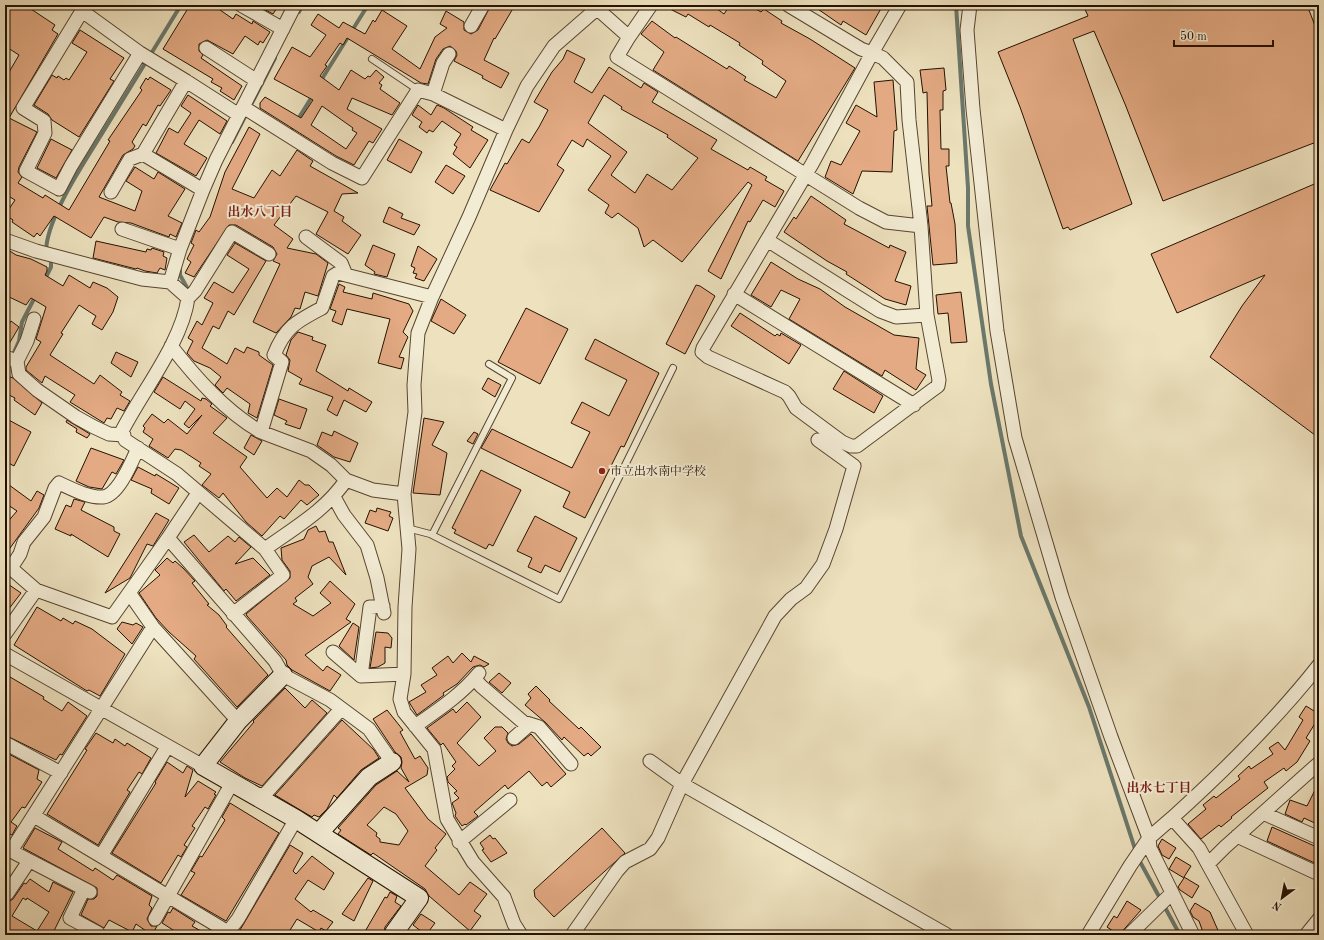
<svg xmlns="http://www.w3.org/2000/svg" width="1324" height="940" font-family="'Old Standard TT','Noto Serif JP',serif">
<rect width="100%" height="100%" fill="#ede1be"/>
<filter id="stains"><feTurbulence type="fractalNoise" baseFrequency=".005" numOctaves="4"/><feColorMatrix values="0 0 0 0 .2 0 0 0 0 .09 0 0 0 0 .02 0 0 0 .5 -.17"/></filter>
<radialGradient id="worn" r=".72"><stop offset=".6" stop-color="#630" stop-opacity="0"/><stop offset="1" stop-color="#630" stop-opacity=".3"/></radialGradient>
<g fill="none" stroke-linecap="round" stroke-linejoin="round">
<path stroke="#6b786b" stroke-width="4" d="M956,5L968,188V226L991,384L1021,536L1089,707L1136,852
M299,12L302,5
M320,82L368,5
M290,132L313,95
M232,142L275,58
M46,252C46,217 88,157 106,127C131,86 156,46 181,5
M180,266V275L190,293
M44,281L51,267V260L48,258
M12,357L19,341L22,322L36,295
M1138,858L1180,935"/>
</g>
<path fill="#e3aa83" stroke="#251100" fill-rule="evenodd" d="M5,5H25L55,25L52,30L58,34L9,118L37,132L19,167L18,172L22,177L18,183L43,198L45,195L69,210L110,141L108,140L142,90L140,88L146,78L148,80L150,77L171,90L160,106L158,105L146,126L143,124L132,142L135,146L133,149L123,155L99,197L135,211L142,191L126,181L135,167L154,179L158,172L185,189L168,216L182,223L176,237L170,234L169,237L131,223L118,222L104,217L91,238L54,216L40,236L37,233L34,237L12,222L13,220L5,215L15,200L5,194V79L19,55L5,46Z
M190,5H213L233,19L236,14L252,24L253,21L270,32L263,43L260,41L258,45L245,36L233,54L207,40L199,44V51L203,55L201,58L242,86L234,100L220,91L222,88L211,82L213,79L163,49Z
M263,5H279L273,14L262,8Z
M491,5H515L495,39L494,38L484,60L509,73L501,88L482,78L483,76L454,61L457,55L456,51L450,46L443,49L436,59L428,84L421,83L347,38L343,45L340,43L325,65L327,66L320,76L339,90L351,70L365,79L368,76L370,77L376,70L384,77L379,83L382,85L380,89L400,103L392,115L352,98L347,109L382,129L373,143L369,141L354,165L336,156L260,108V103L265,97L301,118L313,100L274,79L292,47L310,57L326,35L311,25L318,14L339,28L343,22L365,34L373,20L375,22L382,10L407,26L392,49L420,69L435,37L447,28L440,24L446,11L464,22V30L471,34L478,30ZM322,106L353,128L352,130L357,133L346,149L311,125Z
M662,5H712L724,14L730,5H749L761,12L764,9L782,21L781,23L810,39L855,68L798,161L653,70L664,52L641,34L652,21L675,38L676,37L727,69L729,66L746,77L744,80L776,98L786,81L762,64L763,61L739,45L740,43L710,25L709,27L688,14L686,17Z
M812,5H883L866,35L843,21L841,25Z
M1083,5H1307L1319,36V141L1163,201L1125,104L1094,31L1073,39L1132,204L1070,230L1068,227L1063,229L1020,107L998,52L1088,16Z
M80,30L124,58L110,79L114,81L79,137L52,120L48,114L34,105L52,75L57,78L58,76L64,80L66,78L69,80L87,52L72,43Z
M567,50L585,59L574,82L592,93L609,67L641,88L644,83L658,92L652,102L717,140L711,149L748,170L750,167L767,177L765,180L784,191L775,207L763,200L750,222L748,221L721,279L708,271L752,185L748,182L682,262L653,240L644,247L638,228L618,213L612,218L605,213L609,205L588,190L611,156L587,139L583,147L572,140L557,165L564,170L539,212L490,190L505,163L507,164L522,139L529,143L539,127L548,110L534,102L552,72L563,59ZM604,95L622,107L621,109L668,135L667,137L698,158L672,190L647,174L635,193L611,175L627,152L588,123Z
M944,68L946,90L943,91V110H940L941,149H949V166H946L950,203H951L955,224L957,263L933,265L927,206H932L929,174L927,92L923,93L920,70Z
M893,80L897,130L894,131L892,172L862,171L853,194L825,177L831,161L841,165L860,131L846,123L856,105L877,117L874,82Z
M188,95L227,121L220,134L199,120L184,144L207,158L196,176L156,153L169,128L178,133L191,113L181,106Z
M418,105L431,115L437,105L444,108L473,127L471,130L488,140L470,168L453,154L457,147L454,145L461,134L442,121L433,132L429,130L427,133L419,127L422,122L412,115Z
M249,127L260,134L232,189L254,198L272,170L280,176L297,150L313,161L310,166L358,193L342,194L334,211L344,217L342,221L361,235L348,254L316,234L328,212L296,196L274,225L293,239L287,248L316,254L328,263L318,296L305,292L300,309L295,308L291,317L276,333L253,322L280,264L273,261L277,254L273,247L236,225H229L194,277L185,273L191,262L187,259L194,245L191,243L196,230L199,232L210,217L225,172Z
M51,139L72,150L56,178L37,168Z
M399,139L422,152L411,173L387,160Z
M446,165L465,176L453,194L435,182Z
M1319,182V438L1210,357L1242,306L1265,275L1177,313L1151,254Z
M811,196L846,220L844,224L889,248L890,245L906,252L895,281L911,286L906,305L885,299L846,274L847,272L827,261L784,232L794,217L796,219Z
M389,207L403,214L401,218L420,225L414,235L383,222Z
M96,241L146,252L147,249L151,250L152,248L164,252L163,256L167,258L165,270L160,268L157,273L145,271L137,268L136,269L93,258Z
M235,243L266,261L234,315L228,311L219,329L213,326L202,348L227,364L235,348L244,353L247,347L259,352V355L273,365L257,418L248,413L250,404L227,388L223,393L215,385L221,377L210,368L194,361L187,353L193,341L188,338L197,321L202,325L213,303L204,298L214,282L233,293L249,269L227,255Z
M373,245L395,254L387,277L374,274L375,272L365,265Z
M418,246L437,259L424,281L415,278L417,274L413,273L415,268L411,266Z
M5,248L16,255L31,259L47,267V271L45,275L63,286L69,275L90,288L93,282L107,288L118,297L113,312L102,330L92,324L96,316L79,305L61,333L63,334L50,355L94,384L100,375L122,392L120,395L130,401L124,411L117,408L111,419L107,418L104,423L70,402L75,395L45,376L42,383L26,370V367L41,342L36,339L46,307L31,298L26,305L5,295Z
M771,262L798,279L820,289L845,307L894,335L919,338L916,369L926,375L916,390L885,370L882,376L789,319L800,299L781,290L771,307L751,295Z
M339,284L345,287L343,292L372,299L373,293L409,304L413,311L403,332L408,337L399,357L404,358L401,369L378,363L390,319L347,309L342,325L332,321L336,311L330,309Z
M696,285L700,286L715,296L685,354L666,344Z
M961,292L967,342L951,343L948,313L938,314L936,295Z
M441,299L466,315L454,334L431,321Z
M526,308L568,329L540,384L498,362Z
M740,313L775,336L777,334L780,336L781,333L801,345L789,364L731,326Z
M5,321L9,324L11,321L19,327L6,349H5Z
M298,332L313,337L312,340L326,345L316,371L348,391L349,388L372,402L366,412L344,400L337,416L327,410L333,397L299,384L302,379L288,371L290,360L286,355L291,340Z
M595,339L659,373L624,447L621,446L585,518L563,507L570,492L481,448L492,429L572,468L590,432L571,423L582,402L609,416L627,380L585,359Z
M116,352L138,362L131,377L111,363Z
M844,371L883,396L874,413L833,389Z
M5,375L13,378L42,403L35,415L14,400L15,398L5,393Z
M163,377L201,401L202,398L206,399L212,404L210,406L227,418L213,433L247,457L240,467L267,498L277,488L287,497L299,480L305,485H309L319,495L307,505L301,500L284,519L280,516L262,536L246,522L223,493L219,498L202,485L211,474L199,466L201,463L181,450L175,449L168,458L149,446L153,439L143,432L145,428L143,426L152,414L164,423L168,419L187,434L202,415L189,428L184,424L195,409L185,401L180,409L154,392Z
M488,378L501,385L495,397L482,389Z
M279,399L307,409L300,429L285,424L287,421L274,415Z
M5,418L31,432L14,466L5,461Z
M424,418L444,422L432,445L447,453L440,495L413,493Z
M67,420L90,434L87,438L76,432L77,429L66,422Z
M334,431L358,443L350,462L334,457L317,445L322,432L332,436Z
M474,432L478,434L473,444L467,441Z
M251,435L262,441L254,455L244,448Z
M91,448L124,460L116,474L112,472L102,489L89,487L76,481Z
M138,467L155,476L156,474L179,488L169,504L151,493L152,489L131,480Z
M481,470L521,490L493,546L489,544L486,549L454,533L456,530L452,528Z
M5,482L31,501L37,491L44,495L39,508L5,555V525L17,511L5,503Z
M74,499L85,502L81,510L114,527V531L120,534L108,557L71,534V536L55,529L66,505L71,507Z
M377,508L391,512L389,516L393,518L388,531L365,523L370,510L376,512Z
M156,513L169,520L153,546L147,544L130,578L105,593Z
M535,516L577,538L560,572L545,565L541,573L528,567L532,558L517,551Z
M316,526L319,532L325,531L329,542H333L346,575L329,557L312,566L308,577L313,584L295,598L297,601L293,604L313,616L331,603L320,593L330,581L355,604L346,619L351,622L305,655L323,671L327,666L341,675L330,691L292,670L287,665L286,660L247,616L246,614L290,578V571L282,560L281,548L304,539L308,530Z
M194,535L209,552L228,536L235,542L239,537L251,547L235,564L253,558L270,575L236,601L226,589L224,591L184,542Z
M167,558L173,563L175,561L183,568L195,581L192,583L209,604L207,605L219,615L227,626L226,627L268,675L237,707L194,659L196,656L169,632L156,618L139,593L160,575L155,570Z
M5,582L21,593L5,614Z
M37,607L61,621L63,618L73,624L75,621L92,629L125,654L100,696L89,690L87,691L14,645Z
M122,622L133,625L136,623L143,627L132,644L117,629Z
M353,623L359,627L354,660L339,646Z
M376,632L388,633L392,638L391,648L385,647V663L378,667L370,668Z
M462,653L471,662L474,656L489,664L484,667L480,665L473,667L457,684L443,693L444,695L417,715L409,702L426,692L421,685L437,675L432,668L448,656L453,663Z
M499,673L511,683L502,693L489,682Z
M5,674L44,697L43,699L62,711L68,702L87,716L62,755L60,754L56,760L5,735Z
M536,686L550,700L549,701L579,729L581,727L601,747L591,756L588,753L584,756L564,737L562,740L545,722L525,705L531,698L528,694Z
M285,688L305,708L312,700L327,713L262,786L245,778L220,762L254,722L253,721Z
M467,702L481,717L457,743L479,766L496,751L484,738L495,727H502L508,733L506,739L508,743L512,746L519,744L531,734L566,774L551,787L547,782L542,786L529,771L508,789L505,785L474,812L478,816L466,825L465,824L462,826L455,816L456,813L452,803L459,798L454,793L457,791L448,782L447,777L455,769L452,766L456,762L443,743L441,745L427,728L453,709L456,713Z
M1306,706L1319,714V717L1306,738L1310,741L1297,762L1286,771L1284,768L1264,782L1268,788L1231,817L1232,818L1221,827L1219,825L1201,839L1188,824L1206,809L1203,805L1214,796L1216,798L1240,779L1238,776L1249,766L1251,769L1273,754L1269,748L1278,742L1285,750L1303,720L1299,717Z
M387,710L403,730L400,732L415,759L420,756L428,768L427,775L405,788L428,819L446,834L435,848L437,850L425,866L459,895L470,882L487,894L474,911L481,916L470,931L429,896L425,889L373,853L371,855L338,834L341,830L338,828L376,785L397,771L409,782L401,768L402,762L401,757L395,752L373,719ZM384,807L396,814L408,831L399,845L380,842V839L376,836L377,833L367,825Z
M342,720L374,750L379,758L361,770L337,798L334,795L327,809L319,817L314,815L312,817L275,795Z
M96,733L113,743L115,739L125,746L127,743L151,758L142,774L139,772L127,790L130,792L98,845L47,814L87,750L85,749Z
M5,752L39,770L37,779L42,782L25,808L22,807L11,822L17,826L12,835L5,832Z
M167,762L183,773L187,766L193,770L185,797L198,781L216,792L214,794L216,795L208,809L205,807L192,826L195,828L184,845L187,847L181,857L178,855L161,883L112,853L156,783L155,782Z
M1319,782V825L1304,818L1302,822L1285,814L1290,800L1307,806Z
M230,803L279,833L226,921L181,895L195,873L191,871L200,856L202,857L225,820L222,817Z
M1272,827L1319,848V865L1267,841Z
M35,828L62,842L58,849L93,871L95,868L113,880L117,875L152,896L149,905L152,908L147,919L151,926H157L152,935L136,924L132,932L109,920L104,928L81,915L88,899H94L97,896V888L23,848Z
M602,828L625,853L554,917L535,897L534,890Z
M490,835L493,839L495,838L507,853L491,862L482,850L484,849L480,843Z
M1162,839L1176,848L1169,859L1162,855L1158,846Z
M290,845L303,853L293,871L296,874L312,856L334,873L324,890L308,880L295,899L311,912L313,910L333,922L326,931L321,928L319,932L297,919L287,935H239L240,930Z
M1176,857L1191,866L1184,877L1199,886L1192,898L1180,890L1178,887L1184,878L1169,869Z
M368,878L373,881L354,921L342,914Z
M30,879L49,892L53,882L73,892L52,935H14L5,929V902L10,901L13,899L24,883L26,884ZM23,898L26,900L27,898L49,912L37,931L12,916Z
M390,892L397,896L395,902L401,906L385,927L384,934L363,935L385,897L387,898Z
M1127,901L1141,910L1119,935L1107,927L1114,916L1117,918Z
M1195,903L1210,912L1220,935H1204L1199,921L1193,917L1190,911Z
M173,908L195,922L192,926L208,935H181L162,923L168,912L170,913Z
M421,914L435,923L426,935L413,925Z"/>
<g fill="none" stroke-linecap="round" stroke-linejoin="round">
<g stroke="#574530" stroke-width="8">
<path id="lane" d="M372,59L418,90
M407,528L430,534L559,599L673,368
M432,535L512,378L489,364"/>
</g>
<g stroke="#574530" stroke-width="15">
<path id="street" d="M241,5L283,29
M593,5L629,37L651,5
M788,5L861,49L872,53L812,164L703,348L702,352L708,357L785,392L789,396L796,408L842,442L851,446H857L931,391L938,386L939,380L927,315L921,226
M970,5L967,30L973,109L997,331L1015,438L1062,597L1111,737L1149,838L1150,848L1193,935
M471,26L483,5
M629,37L617,57L859,208L886,222L921,226L909,120L907,82L883,58L872,53L900,5
M206,48L257,81
M140,53L71,166L59,189L26,171L45,133L44,121L23,108L82,11L140,53L186,81
M433,94L443,63L449,54
M243,107L332,163L362,178L418,90L433,94L506,130L527,86L554,46L601,5
M506,130L469,217L432,297L418,333L414,385L415,412L404,494L409,549L405,607L404,674L400,699L404,712L434,749L447,819L473,862L504,897L514,924L521,935
M203,190L216,160L295,5
M111,192L130,159L143,154
M122,229L180,249
M306,237L341,263L346,275
M5,240L36,251L142,279L170,282L188,298C182,342 143,390 122,431L125,440L177,474L265,549L283,575L233,614
M767,240L880,311L896,317L927,315
M170,282L180,249L203,190L143,154L186,81L239,115
M734,294L914,405
M188,298L195,291L232,232L269,254
M171,346C196,378 225,411 261,432L282,362L274,355C285,327 297,321 322,308L333,276L338,273L432,297
M5,357L17,361L19,374L37,390L76,417L94,427L109,434L124,435
M17,361L27,341L34,319
M261,432L311,451L331,465L346,480L373,490L404,494
M198,493L168,538L275,661L283,675L330,700L369,729L392,762
M334,497L344,515L367,545L377,578L384,613
M265,549C294,528 326,510 346,480
M5,563L36,590
M11,568L20,554L24,542L44,517L55,488L59,483C72,489 89,498 103,497C119,495 132,461 138,448
M130,594L153,627L238,721
M5,634L36,590L112,617L168,538
M333,652L361,676
M5,654L203,766
M361,676L370,607L383,606
M361,676L404,674
M475,679L481,686L523,722L539,727L571,764
M415,726C438,710 461,695 479,673
M514,738L530,724
M5,743L61,773
M650,761L682,784L947,935
M256,796L266,793L341,709
M1263,813L1319,838
M34,816L228,932L238,919L296,819
M1172,818C1224,771 1275,721 1319,665
M1237,836L1319,874
M459,842L510,800
M101,856L167,747
M1208,864L1225,847L1319,763
M84,889L70,918L98,933
M90,892L11,851L153,627
M7,894L29,861
M155,919L232,783
M572,935L617,871L625,862L650,849L658,838L682,784L775,616L791,599L806,588L823,564L836,529L854,466L818,440
M1088,935L1130,866L1149,838L1172,818L1199,848L1247,935
M1129,935L1172,893
M1306,935L1319,919"/>
</g>
<g stroke="#251100" stroke-width="20">
<path id="secondary" d="M283,675L238,721L203,766L296,819L419,898L394,933
M319,833L369,777L392,762"/>
</g>
<use href="#lane" stroke="#f3ecd5" stroke-width="6"/>
<use href="#street" stroke="#f3ecd5" stroke-width="13"/>
<use href="#secondary" stroke="#f3ecd5" stroke-width="18"/>
</g>
<circle fill="#8f2418" stroke="#f3ecd5" stroke-width="1.5" cx="602" cy="471" r="4"/>
<g text-anchor="middle" stroke-width="4" stroke-linejoin="round" paint-order="stroke">
<g font-size="12" fill="#251100" stroke="#f3ecd5" text-anchor="start">
<text x="610" y="475">市立出水南中学校</text>
</g>
<g font-size="13" font-weight="bold" fill="#7a1f14" stroke="#f3ecd5">
<text x="260" y="216">出水八丁目</text>
<text x="1159" y="792">出水七丁目</text>
</g>
</g>
<rect width="1324" height="940" fill="none" stroke="#ede1be" stroke-width="20"/>
<rect x="6" y="6" width="1312" height="928" fill="none" stroke="#251100" stroke-width="2"/>
<rect x="10" y="10" width="1304" height="920" fill="none" stroke="#251100"/>
<g transform="translate(1282 898) rotate(212)" stroke="#f3ecd5" stroke-width="3" paint-order="stroke">
<path d="M0-3L7 15L0 10L-7 15Z" fill="#251100"/>
<text y="-6" font-size="11" font-weight="bold" text-anchor="middle" fill="#251100">N</text>
</g>
<path d="M1174 40v6h99v-6" fill="none" stroke="#251100" stroke-width="2"/>
<text x="1180" y="40" font-size="12" fill="#251100" stroke="#f3ecd5" stroke-width="3" paint-order="stroke">50 m</text>
<rect width="100%" height="100%" filter="url(#stains)"/>
<rect width="100%" height="100%" fill="url(#worn)"/>
</svg>
